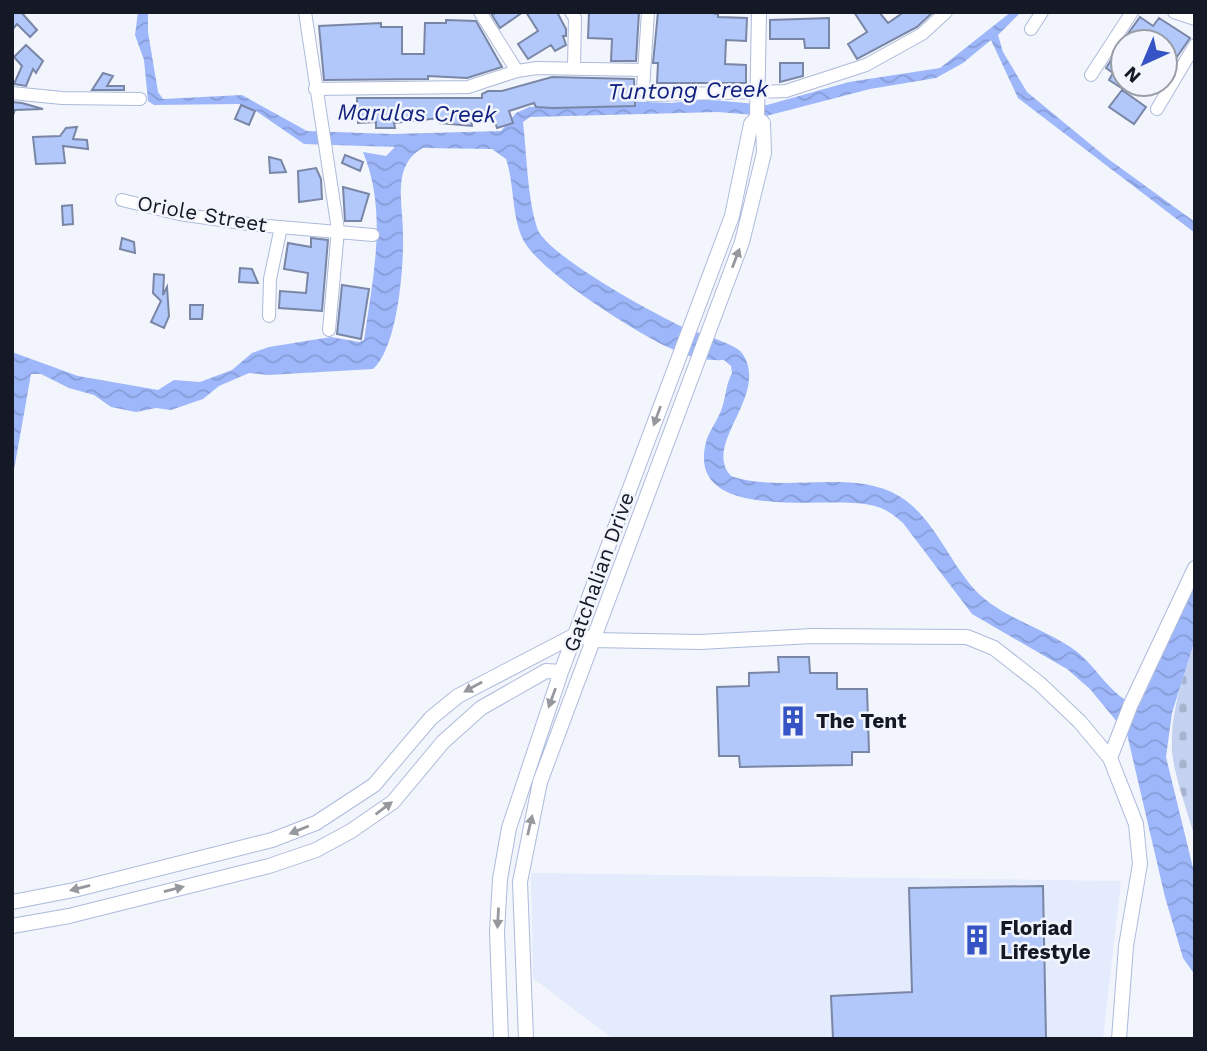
<svg xmlns="http://www.w3.org/2000/svg" width="1207" height="1051" font-family="'Work Sans',sans-serif">
<defs>
<pattern id="cemetery-stones" width="16" height="16" patternUnits="userSpaceOnUse" patternTransform="scale(1.75)"><rect width="16" height="16" fill="#c4d1f0"/><path d="M2 7V4a2 2 0 0 1 4 0v3zM10 15v-3a2 2 0 0 1 4 0v3z" fill="#a8b3ce"/></pattern>
<pattern id="water-waves" width="16" height="10" patternUnits="userSpaceOnUse" patternTransform="scale(1.75)"><rect width="16" height="10" fill="#9eb7fb"/><path d="M0 5q4-4 8 0t8 0" fill="none" stroke="#879dd7"/></pattern>
</defs>
<rect width="100%" height="100%" fill="#f2f5fc"/>
<path fill="#e4ebfc" d="M531,873L1121,881L1103,1039H613L533,978Z"/>
<path fill="url(#cemetery-stones)" d="M1195,642V838C1188,814 1179,789 1174,765C1166,723 1182,680 1195,642Z"/>
<path fill="url(#water-waves)" d="M138,12H148V32L158,92L163,99L242,95L307,131L392,134L501,131L516,113L529,107L622,101L672,103L702,99L767,105L849,82L940,68L1011,12H1021L998,35L1003,52L1027,92L1107,158L1195,222V233L1018,98L991,40L963,63L936,78L870,89L766,116L718,112L530,117L523,122C527,156 527,196 537,228C546,255 656,315 685,328C698,333 736,344 742,353C771,394 701,444 731,476C782,494 852,468 899,496C933,516 949,562 976,591C1002,618 1046,629 1076,651C1099,669 1111,698 1139,706L1195,584V640L1172,713L1166,757L1195,876V975L1183,958L1165,897L1127,734L1090,689L1067,669L972,614L903,523C893,514 883,507 870,505C827,495 685,525 706,442C709,431 718,420 722,408C726,396 726,384 732,373L731,366L724,360C707,361 688,357 672,349C636,333 545,275 525,243C511,219 515,185 506,159L492,149L423,148C413,153 406,162 403,173C398,192 403,214 403,233C404,266 398,347 373,369L268,375L249,373L219,386L203,399L171,410L156,408L136,412L111,407L94,395L69,388L41,374H31L12,481V352L78,376L158,390L174,380L200,382L232,370L252,353L269,347L331,337L359,342L364,340C373,277 388,212 363,152L386,156L395,147L304,144L256,111L240,104L154,105L148,101L144,60L135,35Z"/>
<path fill="#b2c7fa" stroke="#7986a5" stroke-width="2" d="M12,12H21L37,30L30,37L17,24L12,30Z
M497,12H523L500,28L492,15Z
M526,12H557L566,29V36H563L566,45L555,51L551,45L528,59L518,44L538,31Z
M589,12H639L636,61H611L612,39L588,38Z
M658,12H706L718,14V17L747,18L746,41L726,40L725,64L746,65V83H657L658,63H653Z
M854,12H879L888,23L904,12H933L917,27L857,59L848,44L867,32Z
M1140,17L1153,26L1159,18L1190,38L1165,74V42H1123V89L1109,80L1113,73L1106,68L1127,35Z
M829,18V48H805L804,39H770V20Z
M446,20L476,21L502,67L467,78L428,76V79L324,80L319,26L381,23V27H402V54H424L425,23H446Z
M26,45L43,61L36,73L33,69L26,86L14,84L22,66L14,57Z
M780,63H803V76L780,82Z
M103,73L113,76L107,86H124V90H92Z
M552,77L634,79L635,106L553,108L536,107L534,103L509,111L513,123L497,128L493,116L488,115L471,117L472,126L440,123V118L394,123L395,128H376V122L358,123L357,98H482V94L488,91H502Z
M1122,90L1146,107L1134,124L1109,107Z
M12,102L22,103L43,109L15,110L12,118Z
M241,105L255,111L249,125L235,119Z
M77,127L73,139L87,140L88,149L63,146L65,163L36,164L33,137L60,136L66,128Z
M345,155L363,162L360,171L342,163Z
M269,157L281,160L286,172L270,173Z
M316,168L321,179L322,199L299,202L298,171Z
M343,187L369,194L361,221H345Z
M72,205L73,224L63,225L62,206Z
M122,238L134,242L135,253L120,249Z
M311,238L328,240L322,311L279,308L280,291L306,293L308,273L284,269L288,243L311,247Z
M240,268L252,269L258,283L239,282Z
M154,274L164,275L163,295L167,287L169,316L164,328L151,322L161,301L153,293Z
M342,285L369,289L361,339L337,334Z
M190,305H203L202,319H190Z
M778,657H809L810,673H837V689H867L869,752H852V765L740,767L739,756H719L717,687L749,686V673L779,672Z
M1043,886L1046,1039H833L831,996L912,992L909,888Z"/>
<g fill="none" stroke-linecap="round" stroke-linejoin="round">
<g stroke="#adbadb" stroke-width="14">
<path id="minor" d="M305,12L338,230L329,330
M480,12L517,71
M571,12L575,18L574,67
M648,12L643,89L649,95L786,91L866,65L922,34L946,12
M1174,12L1195,19
M1031,29L1042,12
M1091,75L1132,12
M315,89L468,87L517,71L537,68L644,70
M12,93L62,98L140,99
M1157,109L1195,45
M122,200L179,214L256,225L373,235
M269,316L270,279L281,227"/>
</g>
<g stroke="#adbadb" stroke-width="16">
<path id="tertiary" d="M1110,758L1131,704L1195,568
M12,902L74,890L272,840L316,823L374,785L431,718L458,696L577,634L592,640L700,642L812,636L967,637L994,648L1040,684L1080,722L1110,758L1136,824L1140,864L1126,946L1119,1039
M12,926L69,916L269,866L316,850L351,831L393,802L443,742L481,708L546,671L561,672
M501,1039L497,932L500,879L509,828L561,672L732,216L751,124L757,118L759,12
M526,1039L520,882L540,782L742,242L764,153L763,123L757,118"/>
</g>
<use href="#minor" stroke="#fff" stroke-width="12"/>
<use href="#tertiary" stroke="#fff" stroke-width="14"/>
</g>
<defs><path id="oneway-solid" d="M-6-.8H1V-3.2L6.5 0L1 3.2V.8H-6Z" transform="scale(1.75)"/></defs>
<g fill="#95989d">
<use href="#oneway-solid" transform="translate(736 258) rotate(-69)"/>
<use href="#oneway-solid" transform="translate(657 416) rotate(110)"/>
<use href="#oneway-solid" transform="translate(473 687) rotate(151)"/>
<use href="#oneway-solid" transform="translate(552 698) rotate(110)"/>
<use href="#oneway-solid" transform="translate(384 808) rotate(-37)"/>
<use href="#oneway-solid" transform="translate(530 825) rotate(-77)"/>
<use href="#oneway-solid" transform="translate(299 830) rotate(158)"/>
<use href="#oneway-solid" transform="translate(80 888) rotate(166)"/>
<use href="#oneway-solid" transform="translate(174 889) rotate(-14)"/>
<use href="#oneway-solid" transform="translate(498 918) rotate(93)"/>
</g>
<defs>
<g id="building-bare" transform="scale(2.415)"><path d="M-4-6H4V6H1V3H-1V6H-4ZM-2.5-4.3h1.7v1.8h-1.7ZM.8-4.3h1.7v1.8H.8ZM-2.5-1h1.7V.8h-1.7ZM.8-1h1.7V.8H.8Z" fill="#3654c5" stroke="#f2f5fc" stroke-width="2.5" paint-order="stroke"/></g>
</defs>
<g fill-rule="evenodd">
<use href="#building-bare" x="793" y="721"/>
<use href="#building-bare" x="977" y="940"/>
</g>
<g text-anchor="middle" stroke-width="5" stroke-linejoin="round" paint-order="stroke">
<g font-size="21" fill="#141925" stroke="#f2f5fc">
<text transform="translate(202 214) rotate(10)" y="7">Oriole Street</text>
<text transform="translate(599 572) rotate(-70)" y="7">Gatchalian Drive</text>
</g>
<g font-size="21" font-weight="bold" fill="#141925" stroke="#f2f5fc" text-anchor="start">
<text x="816" y="728">The Tent</text>
<text x="1000" y="935">Floriad<tspan x="1000" dy="24">Lifestyle</tspan></text>
</g>
<g font-size="23" font-style="italic" fill="#13227f" stroke="#f2f5fc">
<text transform="translate(688 90) rotate(-1)" y="8">Tuntong Creek</text>
<text transform="translate(417 113) rotate(1)" y="8">Marulas Creek</text>
</g>
</g>
<rect width="1207" height="1051" fill="none" stroke="#141925" stroke-width="28"/>
<g transform="translate(1144 63) rotate(224)"><circle r="33" fill="#f2f5fc" stroke="#999da6" stroke-width="2"/>
<path d="M0-5L12 26L0 18L-12 26Z" fill="#3654c5"/>
<text y="-10" font-size="19" font-weight="bold" text-anchor="middle" fill="#141925">N</text>
</g>
</svg>
